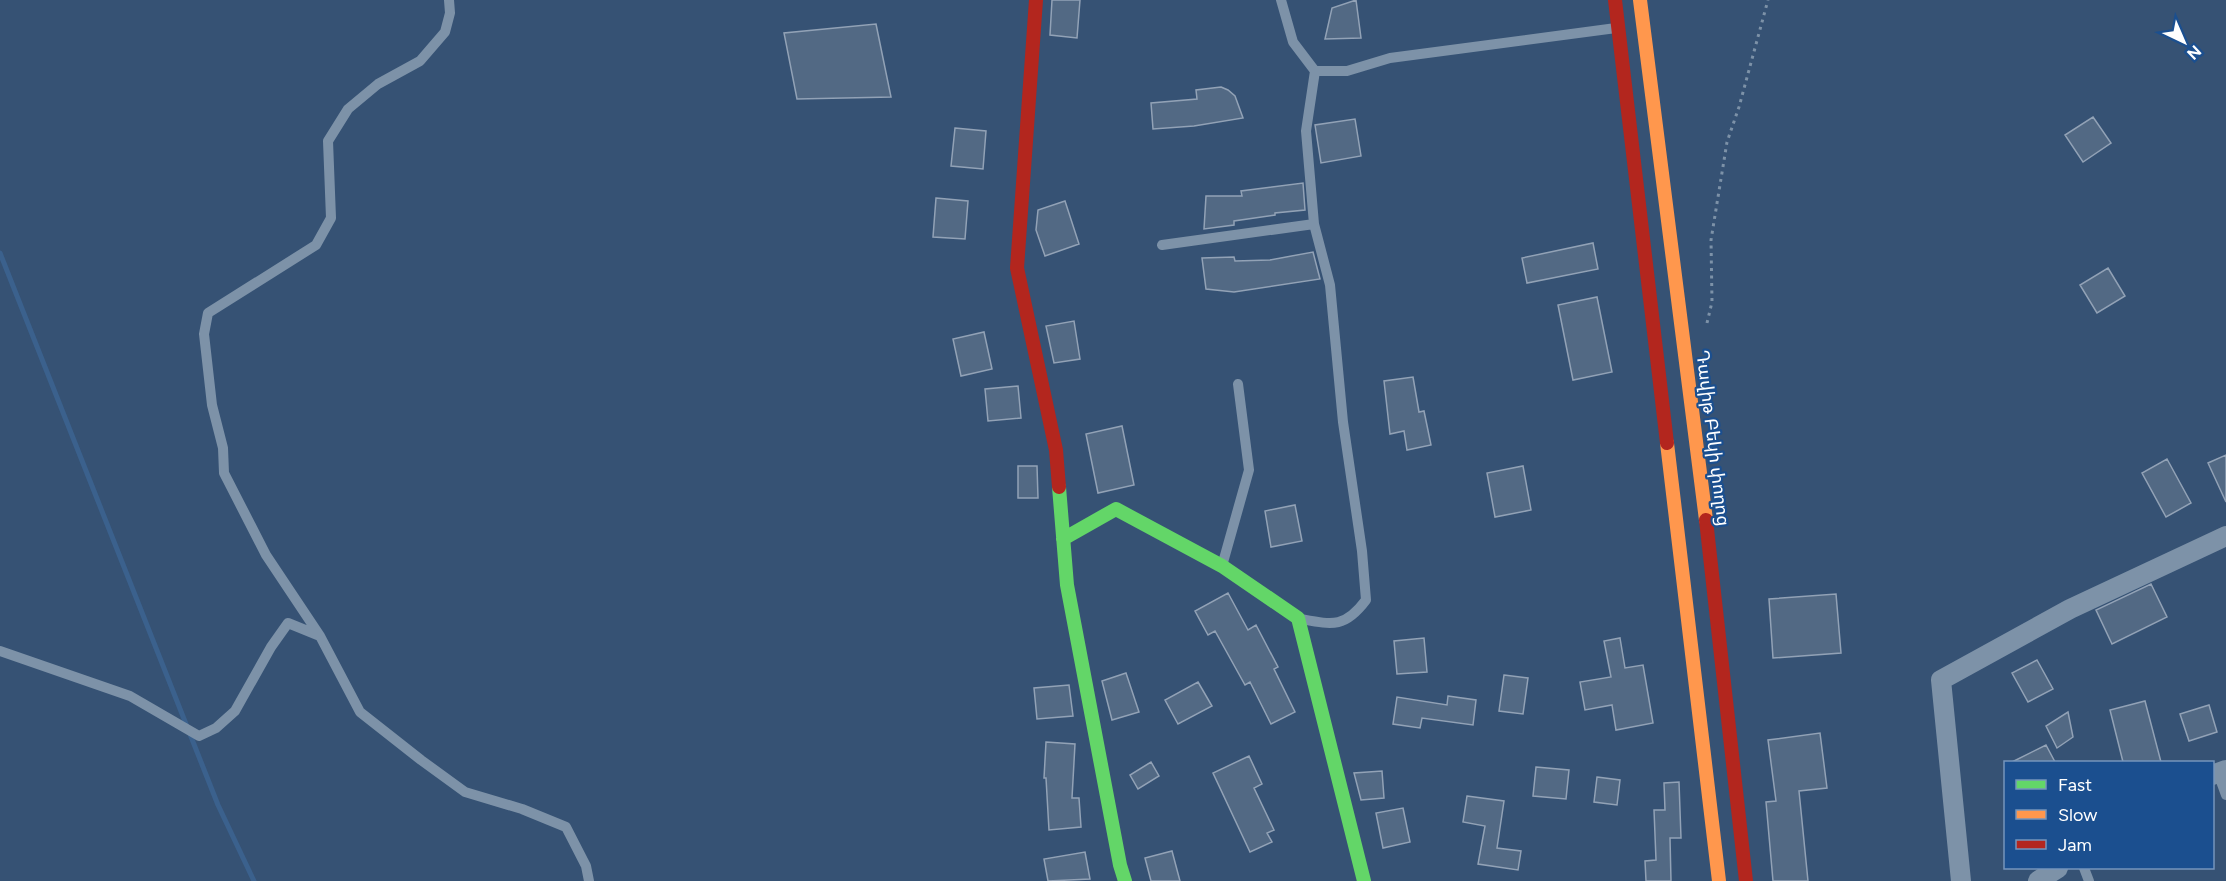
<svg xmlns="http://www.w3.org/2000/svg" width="2226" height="881" font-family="Figtree,'Noto Sans Armenian',sans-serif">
<rect width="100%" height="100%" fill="#365274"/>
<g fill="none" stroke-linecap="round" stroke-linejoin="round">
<path stroke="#3b618d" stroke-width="5" d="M0,253L218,805L254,881"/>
</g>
<path fill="#526984" stroke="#92a2b6" stroke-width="1.5" d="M1052,0H1080L1077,38L1050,35Z
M1356,0L1361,38L1325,39L1332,8Z
M876,24L891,97L797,99L784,33Z
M1221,87L1228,90L1235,96L1243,118L1194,126L1153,129L1151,103L1197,99L1196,90Z
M2093,117L2111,143L2083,162L2065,135Z
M1355,119L1361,156L1321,163L1315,125Z
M955,128L986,131L983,169L951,166Z
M1303,183L1305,210L1275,213V215L1234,221V225L1204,229L1206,196H1242L1241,191Z
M936,198L968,201L965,239L933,237Z
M1065,201L1079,244L1045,256L1036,230L1038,210Z
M1593,243L1598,269L1527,283L1522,258Z
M1313,252L1320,279L1234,292L1206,289L1202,258L1234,257L1235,261L1270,260Z
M2108,268L2125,296L2097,313L2080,285Z
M1597,297L1612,372L1573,380L1558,305Z
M1074,321L1080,359L1054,363L1046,326Z
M984,332L992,369L961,376L953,339Z
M1413,377L1419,412L1424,411L1431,445L1407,450L1404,431L1390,434L1384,381Z
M1018,386L1021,418L988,421L985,389Z
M1122,426L1134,485L1098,493L1086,434Z
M2226,455V502L2208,463Z
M2167,459L2191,503L2166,517L2142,473Z
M1018,466H1037L1038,498H1018Z
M1523,466L1531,510L1495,517L1487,473Z
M1295,505L1302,541L1271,547L1265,511Z
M2151,584L2167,617L2112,644L2096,610Z
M1228,593L1248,630L1256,625L1278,667L1274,669L1295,712L1271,724L1250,682L1245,685L1215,631L1208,635L1195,611Z
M1836,594L1841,653L1773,658L1769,599Z
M1424,638L1427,672L1397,674L1394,641Z
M1620,638L1625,668L1643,665L1653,723L1616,730L1612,705L1585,710L1580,682L1611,677L1604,641Z
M2037,660L2053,689L2028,702L2012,673Z
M1126,673L1139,712L1112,720L1102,681Z
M1504,675L1528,678L1523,714L1499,711Z
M1198,682L1212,706L1178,724L1165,700Z
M1069,685L1073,716L1037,719L1034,688Z
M1448,696L1476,700L1473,725L1422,718L1420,728L1393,724L1397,697L1447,705Z
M2145,701L2161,762H2123L2110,710Z
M2209,705L2217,732L2189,741L2180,714Z
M2068,712L2073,737L2057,748L2046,726Z
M1820,733L1827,788L1799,791L1808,881H1773L1766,802L1776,801L1768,740Z
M1046,742L1075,744L1072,798H1079L1081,827L1049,830L1046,778H1044Z
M2046,745L2055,762H2012Z
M1249,756L1262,784L1254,788L1274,830L1267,833L1272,842L1250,852L1213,773Z
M1151,762L1159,776L1138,789L1130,775Z
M1536,767L1569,770L1566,799L1533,796Z
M1382,771L1384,798L1361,800L1354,773Z
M1597,777L1620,780L1617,805L1594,802Z
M1679,782L1681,838H1670L1671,881H1646L1645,861L1656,860L1654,810H1665L1664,783Z
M1467,796L1504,801L1497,848L1521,851L1518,870L1478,864L1485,826L1463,822Z
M1403,808L1410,842L1383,848L1376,813Z
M1172,851L1180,881H1151L1145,858Z
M1085,852L1090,879L1048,881L1044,859Z"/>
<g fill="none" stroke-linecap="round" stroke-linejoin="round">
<path stroke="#7d92a8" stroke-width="3" stroke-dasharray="3 4.5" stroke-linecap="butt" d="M1707,323L1712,302L1711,240L1727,142L1739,107L1768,0"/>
<path stroke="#7d92a8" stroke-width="10" d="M1281,0L1293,42L1315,71H1347L1390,58L1616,28
M1162,245L1314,224L1306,131L1315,71
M1222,566L1249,470L1238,384
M1301,619C1333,625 1345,628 1366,600L1362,551L1343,422L1330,285L1314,224
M320,636L266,555L224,473L223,448L212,405L204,334L208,313L316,245L331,218L328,141L348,109L378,84L420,61L445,32L450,13L449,0
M0,651L130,696L199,736L216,728L235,711L271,647L288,623L320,636L360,712L421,760L465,792L522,809L566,827L586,866L589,881
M2218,773L2226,795
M2084,868L2089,881"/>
<path stroke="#7d92a8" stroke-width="20" d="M2212,775L2226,770
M1961,881L1941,680L2070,609L2226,536
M2038,881L2058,868"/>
<path stroke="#63d668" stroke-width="14" d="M1059,487L1067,585L1120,865L1125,881
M1063,539L1116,509L1222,566L1298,618L1364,881"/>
<path stroke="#ff974d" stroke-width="14" d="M1640,0L1706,520
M1667,443L1719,881"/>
<path stroke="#b3261e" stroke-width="14" d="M1036,0L1017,268L1056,450L1059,487
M1615,0L1667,443
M1706,520L1746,881"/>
</g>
<g text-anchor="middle" stroke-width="4.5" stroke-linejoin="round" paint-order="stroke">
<g font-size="18" fill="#fff" stroke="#1b4f8f">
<text transform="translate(1713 438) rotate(83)" y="6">Դավիթ Բեկի փողոց</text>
</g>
</g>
<rect x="2004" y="761" width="210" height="108" fill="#1b4f8f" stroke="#7695bc" stroke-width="1.5"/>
<rect x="2016" y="780" width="30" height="9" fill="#63d668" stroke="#7695bc" stroke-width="1.5"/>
<text x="2058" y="791" font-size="18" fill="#ffffff">Fast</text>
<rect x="2016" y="810" width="30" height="9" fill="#ff974d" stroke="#7695bc" stroke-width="1.5"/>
<text x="2058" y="821" font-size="18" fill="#ffffff">Slow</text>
<rect x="2016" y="840" width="30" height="9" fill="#b3261e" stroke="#7695bc" stroke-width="1.5"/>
<text x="2058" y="851" font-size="18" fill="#ffffff">Jam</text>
<g transform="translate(2184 42) rotate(136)" stroke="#1b4f8f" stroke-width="4.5" paint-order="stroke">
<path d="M0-4.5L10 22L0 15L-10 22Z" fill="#ffffff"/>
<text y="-9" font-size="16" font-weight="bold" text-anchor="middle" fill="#ffffff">N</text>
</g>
</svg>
